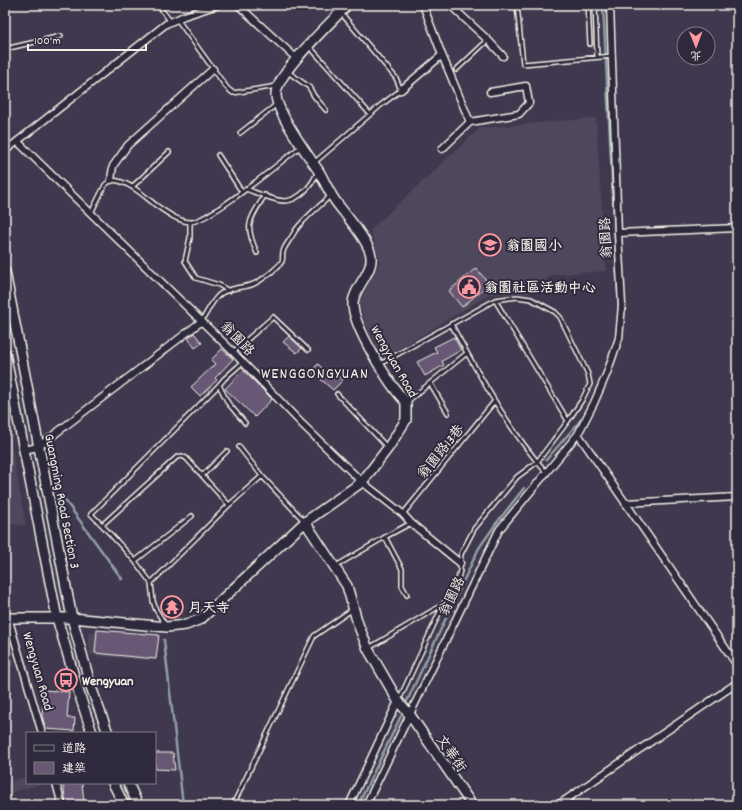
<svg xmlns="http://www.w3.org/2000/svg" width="742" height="810" font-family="Dekko,'LXGW WenKai TC',sans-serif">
<rect width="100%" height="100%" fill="#40384e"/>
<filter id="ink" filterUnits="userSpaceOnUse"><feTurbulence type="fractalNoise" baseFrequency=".025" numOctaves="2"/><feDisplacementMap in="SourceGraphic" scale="8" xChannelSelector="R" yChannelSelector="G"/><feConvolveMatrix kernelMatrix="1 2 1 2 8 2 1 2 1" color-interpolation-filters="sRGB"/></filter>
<g filter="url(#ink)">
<path fill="#4f465c" d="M596,118L606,271L552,275L530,293L490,294L384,358L366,326L359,303L380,261L370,230L480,128Z
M5,422L8,427L26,526L5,523Z
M5,632L15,666L5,669Z
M88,632L156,635V661L97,656L90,654Z
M27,777V783H46L5,794V783Z"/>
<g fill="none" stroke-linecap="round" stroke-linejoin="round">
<path stroke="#929fa6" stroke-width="2.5" d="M603,5L619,312
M546,460L586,414
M62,496L122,579
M164,640L183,805
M407,701L479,548L495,525L524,488
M358,805L401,716"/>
</g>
<path fill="#675974" stroke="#f4f1e8" d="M476,268L489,284L462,307L449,291Z
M194,333L202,343L195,348L188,338Z
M289,336L302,348L297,353L283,342Z
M454,337L461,350L442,361L444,365L425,376L417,362L437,352L434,347Z
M222,349L233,359L215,378L217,380L200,396L191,387L215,364L211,360Z
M318,364L333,379L337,375L343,380L333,390L311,371Z
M243,370L272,399L255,417L225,389Z
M97,630L159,635L156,659L95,653Z
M44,690L69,692L67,718H75L74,731L46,729L42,716Z
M155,753H173L175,770L155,769Z
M63,783H82L84,802L66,804Z"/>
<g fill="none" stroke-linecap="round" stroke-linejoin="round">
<g stroke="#f4f1e8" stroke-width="6">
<path id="lane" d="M158,5L171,22
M517,5L523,64L613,56
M588,5L590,44
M595,5L597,57
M177,19L227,88L233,93L277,86
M309,46L370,114
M5,49L61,36
M456,70L488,40
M288,72L309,87L314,96L326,110
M240,133L277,104
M218,155L242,192
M315,162L381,105L401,90L396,78L341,13
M132,187L169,152
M246,189C257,193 274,201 285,201C300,200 312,185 317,173
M91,213L105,185L111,180C128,180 144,196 157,206C167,213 178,221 190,222C208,223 282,161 300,147
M190,222V238L185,261L196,278L219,285L229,291
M257,253C244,224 249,221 265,195
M495,300L568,421
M202,320C207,313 211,303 217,297C225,288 240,288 251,285C258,283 271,273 276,268C287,259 280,258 284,249C287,243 292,237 295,231C304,218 319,207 330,196
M451,324C480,376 507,428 546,472
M233,352L273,317L308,350
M243,362L224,379L219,385L228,403L245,423
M380,364L495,300L517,297L531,299L555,312L560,317L588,374L590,384L582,400L568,421L537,462L517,477L474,529L461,554L460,571L458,578L443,605L399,700
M430,383L448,413
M337,394L387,447
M408,401L467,353
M239,447L262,476L304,521
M203,475L227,451
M403,514L494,402
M102,525L91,514L219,385
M385,537L402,569V586L407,595
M135,561L192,516
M336,566L385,537L411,523
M151,583L229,505L262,476
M166,626L156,610L153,601L151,583L135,561L102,525L177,457L182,456L186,458L229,505
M369,648L442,605
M233,805L314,636L353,609"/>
</g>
<g stroke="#f4f1e8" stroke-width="9">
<path id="street" d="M238,5L297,59
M423,5L442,55L470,122
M450,5L488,40L503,56
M401,90L442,55
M18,142L233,352L302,424L362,482L403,514L411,523L460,563
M442,149L470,122L519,114L529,103L526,86L490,92
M5,151L166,24L184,16L218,5
M111,180L113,166L128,145L213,69
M618,233L737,228
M578,434L737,665
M24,450L38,447L202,321
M625,503L737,497
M8,617L42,733
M56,783L62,805
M349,805L398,701
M366,805L499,530L578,434L594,403L607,373L619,338L622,305L618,233L610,5
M558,805L737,683"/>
</g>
<g stroke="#f4f1e8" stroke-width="12">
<path id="secondary" d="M5,272L72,618L91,687L108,733
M5,353L57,618L79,693L92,733
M305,522L347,586L358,624L368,649L398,701L410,715L472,805
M5,618H72L167,627L186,625L201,619L305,522L362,482L388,448L406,420V402C390,386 351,324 353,302C356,283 378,269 369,249C363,235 352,223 343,211C339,206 334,200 331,194C326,186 323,178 318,170C308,155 275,111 276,94C277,72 331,23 347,5
M113,783L124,805
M128,783L138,805"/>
</g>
<use href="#lane" stroke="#2f2a3d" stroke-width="3"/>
<use href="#street" stroke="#2f2a3d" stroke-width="6"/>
<use href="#secondary" stroke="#2f2a3d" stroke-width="9"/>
</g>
</g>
<defs>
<g id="school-ring" transform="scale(1.15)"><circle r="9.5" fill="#2f2a3d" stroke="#ff9aa2" stroke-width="1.5"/><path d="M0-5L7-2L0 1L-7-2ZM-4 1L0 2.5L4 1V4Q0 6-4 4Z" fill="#ff9aa2"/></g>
<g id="civic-ring" transform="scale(1.15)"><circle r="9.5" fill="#2f2a3d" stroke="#ff9aa2" stroke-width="1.5"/><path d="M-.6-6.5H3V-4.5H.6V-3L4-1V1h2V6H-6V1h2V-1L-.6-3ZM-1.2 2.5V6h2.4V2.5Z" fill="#ff9aa2"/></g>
<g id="temple-ring" transform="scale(1.15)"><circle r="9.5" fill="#2f2a3d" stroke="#ff9aa2" stroke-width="1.5"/><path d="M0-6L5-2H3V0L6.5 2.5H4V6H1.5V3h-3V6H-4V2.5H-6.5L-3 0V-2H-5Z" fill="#ff9aa2"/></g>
<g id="bus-ring" transform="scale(1.15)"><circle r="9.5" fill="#2f2a3d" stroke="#ff9aa2" stroke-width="1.5"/><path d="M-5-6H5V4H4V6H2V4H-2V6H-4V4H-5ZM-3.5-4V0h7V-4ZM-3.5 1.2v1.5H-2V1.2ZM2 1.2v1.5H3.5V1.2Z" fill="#ff9aa2"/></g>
</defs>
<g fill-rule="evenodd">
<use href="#school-ring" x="490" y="245"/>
<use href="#civic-ring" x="469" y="287"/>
<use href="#temple-ring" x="172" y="607"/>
<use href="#bus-ring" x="66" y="680"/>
</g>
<g text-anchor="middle" stroke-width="4" stroke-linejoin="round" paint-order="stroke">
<g font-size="14" fill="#f4f1e8" stroke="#2f2a3d">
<text transform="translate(605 238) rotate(-93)" y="5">翁園路</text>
<text transform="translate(238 338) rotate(46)" y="5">翁園路</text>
<text transform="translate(395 361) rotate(60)" y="5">Wengyuan Road</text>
<text transform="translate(440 451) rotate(-51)" y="5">翁園路13巷</text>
<text transform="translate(63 501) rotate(79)" y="5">Guangming Road Section 3</text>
<text transform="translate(451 596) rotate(-64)" y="5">翁園路</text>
<text transform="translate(39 671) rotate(74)" y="5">Wengyuan Road</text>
<text transform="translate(452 753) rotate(56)" y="5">文華街</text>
</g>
<g font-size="14" font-weight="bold" fill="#f4f1e8" stroke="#2f2a3d" text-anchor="start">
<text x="506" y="250">翁園國小</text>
<text x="484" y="292">翁園社區活動中心</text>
<text x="188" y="612">月天寺</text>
<text x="82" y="685">Wengyuan</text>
</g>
<g font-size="16" letter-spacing="1" fill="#f4f1e8" stroke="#2f2a3d">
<text x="315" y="378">WENGGONGYUAN</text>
</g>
</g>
<rect width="742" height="810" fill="none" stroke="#2f2a3d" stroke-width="20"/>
<rect x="10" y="10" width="722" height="790" fill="none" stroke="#f4f1e8" stroke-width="1.5" filter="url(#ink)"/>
<rect x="26" y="732" width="130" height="52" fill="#2f2a3d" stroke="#7e7a81"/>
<rect x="34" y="745" width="20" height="6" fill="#2f2a3d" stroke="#7e7a81"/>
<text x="62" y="752" font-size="12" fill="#f4f1e8">道路</text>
<rect x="34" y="762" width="20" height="12" fill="#675974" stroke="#7e7a81"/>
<text x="62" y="772" font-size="12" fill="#f4f1e8">建築</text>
<g transform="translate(696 46) rotate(179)"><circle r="19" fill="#2f2a3d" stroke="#7e7a81"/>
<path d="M0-3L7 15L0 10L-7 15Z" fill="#ff9aa2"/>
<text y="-6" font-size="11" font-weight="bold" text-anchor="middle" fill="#f4f1e8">北</text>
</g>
<path d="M28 44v6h118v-6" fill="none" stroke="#f4f1e8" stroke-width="2"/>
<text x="34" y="44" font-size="12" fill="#f4f1e8" stroke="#2f2a3d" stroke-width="3" paint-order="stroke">100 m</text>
</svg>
